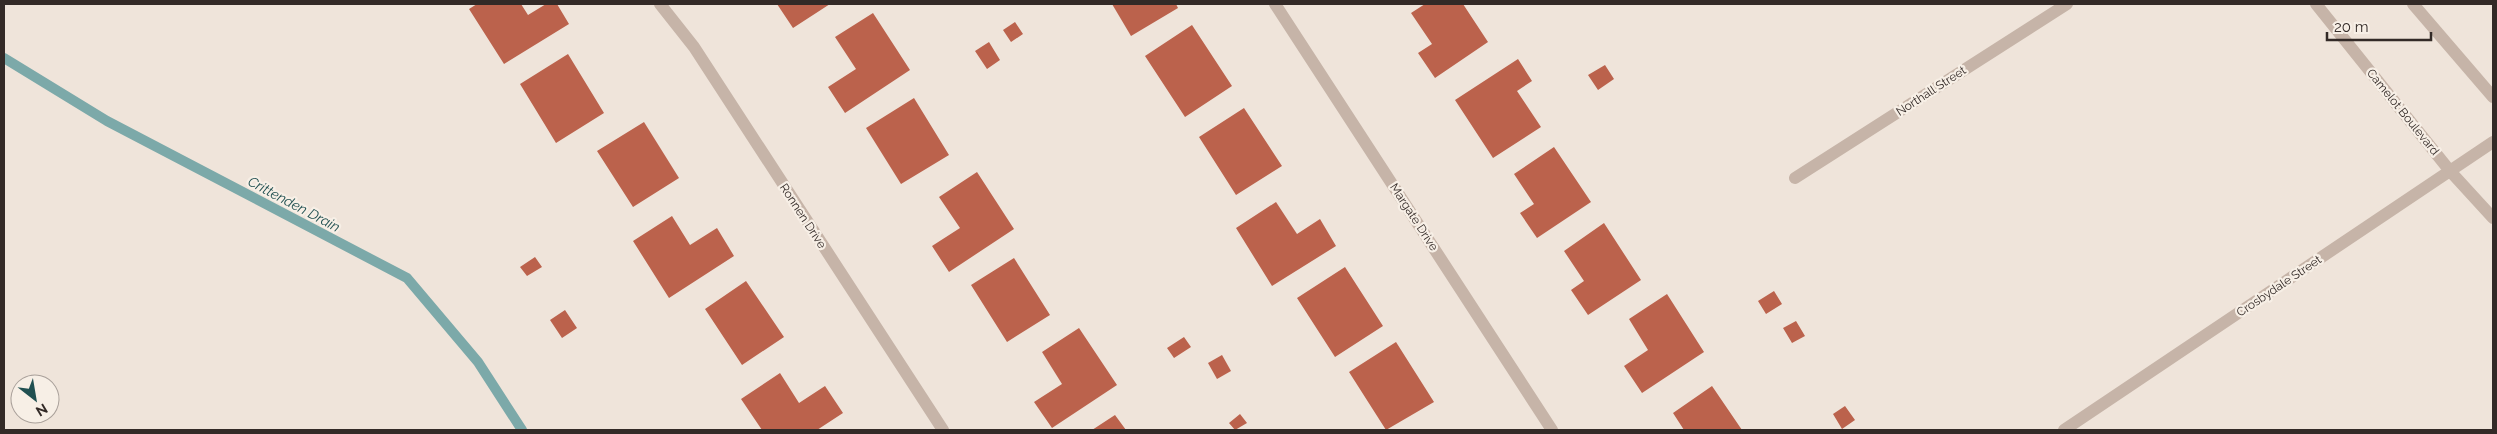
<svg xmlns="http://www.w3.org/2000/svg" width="2497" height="434" font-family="Raleway,sans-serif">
<rect width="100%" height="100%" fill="#efe4da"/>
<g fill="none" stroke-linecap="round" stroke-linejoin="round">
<path stroke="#7ca9a9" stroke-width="10" d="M4,58L107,121L407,278L478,362L522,430"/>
</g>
<path fill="#bb624c" d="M477,4H521L528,15L546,4H557L569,24L504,64L469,9Z
M777,4H830L793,28Z
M1112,4H1176L1178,8L1131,36Z
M1425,4H1463L1488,42L1435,78L1418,53L1432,44L1411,13Z
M873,13L910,70L845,113L828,87L856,69L835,37Z
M1015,22L1023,34L1011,42L1003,30Z
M1192,25L1232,86L1185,117L1145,56Z
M989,42L1000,60L987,69L975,51Z
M568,54L604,113L556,143L520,84Z
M1518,59L1532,81L1517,91L1541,127L1493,158L1455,100Z
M1605,65L1614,79L1598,90L1588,75Z
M914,98L949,155L901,184L866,128Z
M1244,108L1282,166L1236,195L1199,137Z
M644,122L679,178L633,207L597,151Z
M1554,147L1591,202L1537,238L1520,213L1534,204L1514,174Z
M977,172L1014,229L949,272L932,246L960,228L939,197Z
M1276,202L1297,234L1320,219L1336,246L1272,286L1236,228Z
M672,216L690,245L717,228L734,256L669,298L633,241Z
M1604,223L1641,280L1588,315L1571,290L1584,281L1564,251Z
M535,257L542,267L527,276L520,267Z
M1014,258L1050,315L1007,342L971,285Z
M1345,267L1383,326L1335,357L1297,298Z
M746,281L784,337L742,365L705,309Z
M1774,291L1782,304L1766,314L1758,301Z
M1667,294L1704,352L1642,393L1624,366L1648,350L1629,319Z
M565,310L577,328L562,338L550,320Z
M1796,321L1805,336L1792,343L1783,328Z
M1079,328L1117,385L1052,428L1034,402L1062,384L1042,352Z
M1184,337L1191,347L1174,358L1167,348Z
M1396,342L1434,402L1386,430L1349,372Z
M1222,355L1231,371L1217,379L1208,363Z
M780,373L799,403L825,386L843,413L817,430H762L741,399Z
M1712,386L1742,430H1684L1673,413Z
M1845,406L1855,420L1842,429L1833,414Z
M1240,414L1247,423L1235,430L1229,423Z
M1115,415L1126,430H1092Z"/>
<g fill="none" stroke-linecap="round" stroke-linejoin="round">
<path stroke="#c6b4a8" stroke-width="12" d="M660,4L694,47L943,430
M1275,4L1552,430
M2316,4L2450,171L2493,218
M2413,4L2493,97
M1795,178L2067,4
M2064,430L2493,142"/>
</g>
<g text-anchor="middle" stroke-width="4.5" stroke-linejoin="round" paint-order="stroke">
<g font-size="12" fill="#332a27" stroke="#f7efe6">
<text transform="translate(1931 91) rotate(-33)" y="4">Northall Street</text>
<text transform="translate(2403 112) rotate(51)" y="4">Camelot Boulevard</text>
<text transform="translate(803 216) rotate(57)" y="4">Ronnen Drive</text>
<text transform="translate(1414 217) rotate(57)" y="4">Margate Drive</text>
<text transform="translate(2279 286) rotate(-34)" y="4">Crosbydale Street</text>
</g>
<g font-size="14" font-style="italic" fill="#215051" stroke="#f7efe6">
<text transform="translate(294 204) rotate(28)" y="5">Crittenden Drain</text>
</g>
</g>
<rect width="2497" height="434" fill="none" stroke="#332a27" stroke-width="10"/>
<g transform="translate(35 399) rotate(149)"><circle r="24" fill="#f7efe6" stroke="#a9a09a"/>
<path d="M0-4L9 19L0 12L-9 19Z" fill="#215051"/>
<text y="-8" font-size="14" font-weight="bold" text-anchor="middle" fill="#332a27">N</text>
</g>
<path d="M2327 32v8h104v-8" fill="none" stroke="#332a27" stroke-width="2.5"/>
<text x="2334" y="32" font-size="15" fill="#332a27" stroke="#f7efe6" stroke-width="4" paint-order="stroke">20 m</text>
</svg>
